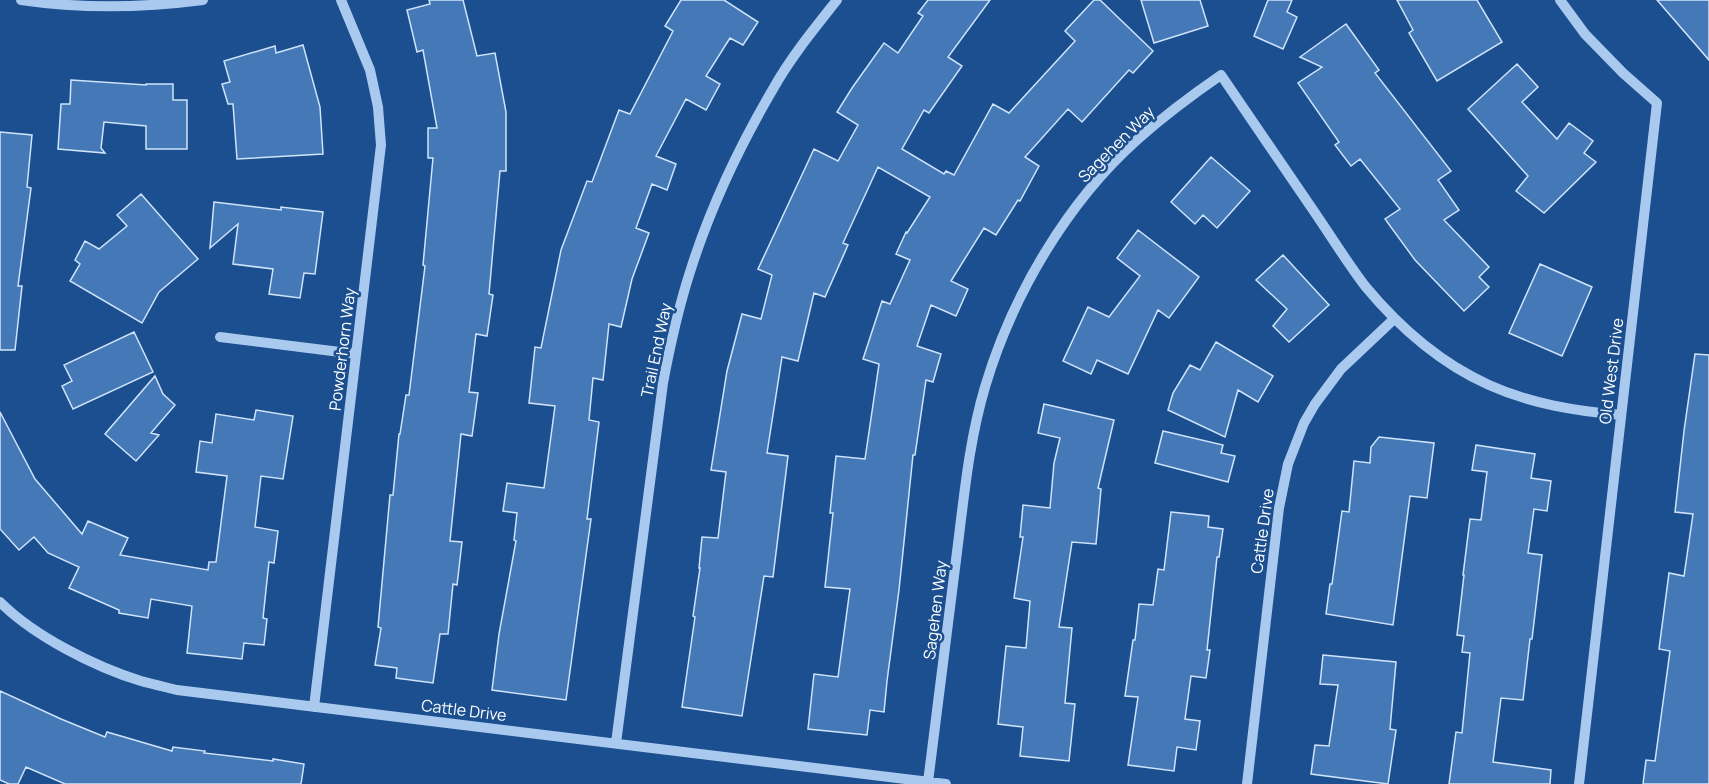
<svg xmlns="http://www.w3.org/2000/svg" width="1709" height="784" font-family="Manrope,sans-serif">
<rect width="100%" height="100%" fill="#1b4f8f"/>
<path fill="#4478b7" stroke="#cfe3fa" stroke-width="1.5" d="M429,0H463L477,56L495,53L506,112V171H500L489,294L493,295L487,336L476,334L469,392L478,393L472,436L461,434L450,541L462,542L457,585L453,584L448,634H440L433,683L396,678L397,668L375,665L381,628L378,627L390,495H393L399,434H400L406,395H409L425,266L423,265L433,158H428V128H437L423,50L417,52L407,10L430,4Z
M681,0H724L758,22L743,45L730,38L706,76L720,84L706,110L686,99L656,156L676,164L667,190L652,184L636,228L649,233L632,279L621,327L609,324L603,380L593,378L589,420L599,422L587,519H591L566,700L492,690L499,634L516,541L514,540L517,513L503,511L507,483L544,488L555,406L529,403L535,347L541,348L561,250L587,181L592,182L619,110L630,114L673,31L665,26Z
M928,0H990L948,57L962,66L929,113L924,110L902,149L944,174L946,171L954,175L993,104L1009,113L1075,41L1065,31L1094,0H1100L1153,51L1133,73L1129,70L1082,122L1068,109L1025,157L1039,166L1020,201L1018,200L996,235L984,228L951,281L968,289L956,316L931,305L917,346L941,354L933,382L926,380L915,455H913L899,590L887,681L884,712L870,710L867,735L808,729L814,674L838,677L850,589L825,587L833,513H830L836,456L865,459L879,364L863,359L882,301L890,304L910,260L896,254L906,232L907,233L930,197L878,167L843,243L848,245L825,297L814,293L798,361L782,357L767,453L788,456L773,577L764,576L742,716L682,707L695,617L693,616L700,568H699L702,537L718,538L726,472L711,470L727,371L742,314L761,319L772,275L758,269L814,149L838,161L858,125L837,112L852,88L884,43L898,53L923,16L918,13Z
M1141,0H1200L1208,26L1154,43Z
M1268,0H1292L1287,12L1297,17L1283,49L1254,36Z
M1397,0H1477L1502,42L1437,81L1409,33L1413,30Z
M1657,0H1709V60Z
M1346,24L1379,70L1375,73L1451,171L1438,180L1459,210L1444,220L1489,267L1479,277L1489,287L1464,311L1415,260L1385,219L1400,209L1360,159L1351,166L1335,145L1339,142L1298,83L1322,67L1300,57Z
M303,45L320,107L323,154L237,159L233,104H228L222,84L230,82L224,61L275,46L276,53Z
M1517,64L1538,87L1522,102L1557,139L1569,123L1593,141L1584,153L1596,162L1544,213L1516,191L1528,176L1468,109Z
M71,80L146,85V84H173V100H187V149H146V126L104,122L101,148L105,153L58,149L61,104H70Z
M0,132L32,135L27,187L31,188L18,286H22L15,350H0Z
M1211,157L1250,191L1217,228L1203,215L1195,224L1171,202Z
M141,194L198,259L159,292L142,323L70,281L80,264L75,260L85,241L99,249L127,226L117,215Z
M214,202L281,210V207L323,212L315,274L304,273L300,298L269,294L273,269L233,264L238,224L210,248Z
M1138,230L1199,277L1169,318L1158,310L1128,374L1097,360L1091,374L1063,361L1088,307L1109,317L1140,276L1117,258Z
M1283,255L1329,305L1289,342L1273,326L1287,309L1256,280Z
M1540,264L1592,287L1562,356L1509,333Z
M134,332L153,372L73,409L62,386L72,381L64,365Z
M1216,342L1273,376L1258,402L1238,390L1225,437L1168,410L1173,393L1190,365L1200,370Z
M1695,354L1709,355V784H1643L1646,760L1655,761L1670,651L1659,649L1669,573L1684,576L1693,514L1675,512L1684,431Z
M155,376L163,394L175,405L151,433L159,435L136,461L105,434Z
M1044,404L1114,420L1098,488L1101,489L1096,544L1072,542L1059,627L1072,628L1065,703L1075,704L1069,761L1020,756L1023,727L998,724L1006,646L1026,648L1030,601L1014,598L1023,537H1020L1023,505L1050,508L1054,463L1060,438L1038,433Z
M256,410L293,416L283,479L261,476L255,527L278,531L274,563L269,562L263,618L267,619L264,645L244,643L242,659L187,653L192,606L151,599L148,618L119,613V610L69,588L79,567L48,553L34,537L19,550L0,529V412L35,479L82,534L88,521L128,538L120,555L208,570L209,562H216L227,476L196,472L200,441L212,443L216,414L254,420Z
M1163,431L1223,445L1221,453L1235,456L1228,482L1155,463Z
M1379,437L1434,443L1427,498L1410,496L1393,625L1326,614L1330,584H1332L1342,511L1349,512L1354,461L1370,463L1371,447Z
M1476,445L1535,454L1531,478L1551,481L1547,511L1534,509L1528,553L1542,555L1532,639H1530L1523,700L1501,698L1493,762L1551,770L1550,784H1449L1456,732L1462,733L1470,653L1462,652L1464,636L1457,635L1464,575H1463L1470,519L1481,520L1487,472L1472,470Z
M1171,512L1209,516L1208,527L1223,529L1219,557H1217L1207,650H1210L1206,678L1191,676L1185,719L1200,721L1196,750L1177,747L1174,771L1128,765L1138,697L1125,696L1133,640H1135L1139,604L1153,605L1158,569L1164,570Z
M1323,655L1396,662L1390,729L1396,730L1388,784L1311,774L1315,745L1329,746L1338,685L1320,684Z
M0,691L61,719L105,737L107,732L172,751L173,747L205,751L204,753L273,761V759L304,764L301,784H65L26,767L18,784H9L0,780Z"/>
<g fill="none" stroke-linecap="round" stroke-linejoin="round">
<path stroke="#a9c9ee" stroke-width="10" d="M21,0C82,9 141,8 203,0
M1560,0L1585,34L1623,73L1657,103L1579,784
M220,337L356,354
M0,602C34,636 95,667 141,681C152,684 165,687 177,690L946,784
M314,707L381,145L378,107L370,70L341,0
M616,743L663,383C670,346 678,309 690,272C710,208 739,147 773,89C791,57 814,29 837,0
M928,782C938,705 947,629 957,552C964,497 969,441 985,387C1012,296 1067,202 1138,139C1164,116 1192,95 1221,75C1251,119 1281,163 1311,207C1329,233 1346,261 1365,286C1399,327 1440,363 1489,385C1531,404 1576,411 1621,415
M1247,784L1279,508L1288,464L1304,423L1315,404L1341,369L1394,319"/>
</g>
<g text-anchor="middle" stroke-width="5" stroke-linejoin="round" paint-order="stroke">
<g font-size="16" fill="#fff" stroke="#1b4f8f">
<text transform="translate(1116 144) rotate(-45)" y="6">Sagehen Way</text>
<text transform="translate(342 349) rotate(-83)" y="6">Powderhorn Way</text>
<text transform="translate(656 350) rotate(-78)" y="6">Trail End Way</text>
<text transform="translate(1611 371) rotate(-83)" y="6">Old West Drive</text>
<text transform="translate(1262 531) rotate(-82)" y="6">Cattle Drive</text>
<text transform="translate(935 610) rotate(-83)" y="6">Sagehen Way</text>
<text transform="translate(464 710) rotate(7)" y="6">Cattle Drive</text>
</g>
</g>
</svg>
